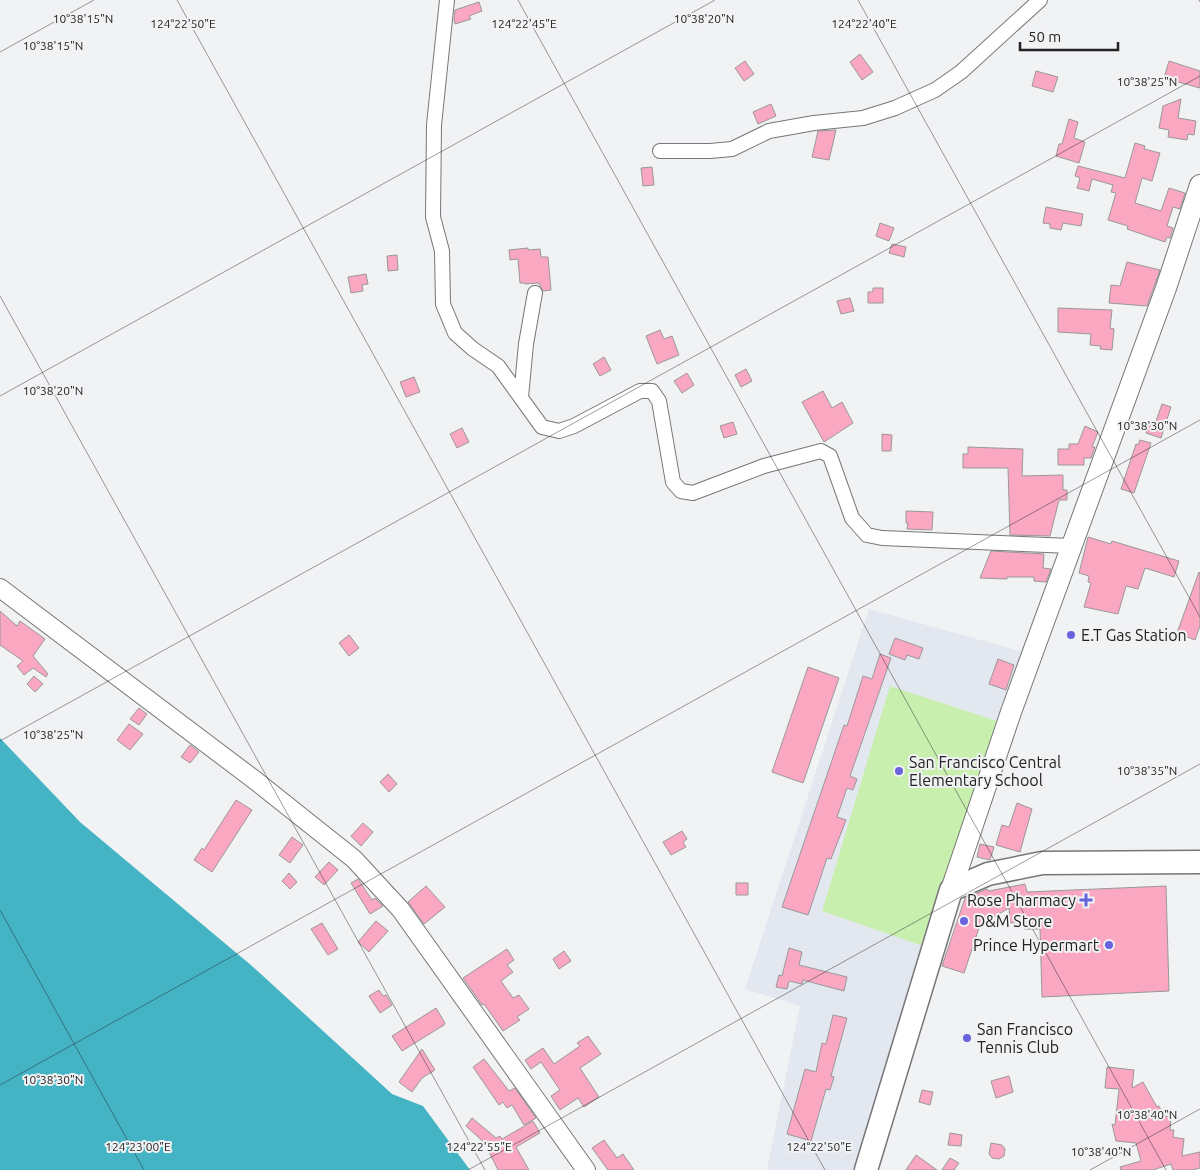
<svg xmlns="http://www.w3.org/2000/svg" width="1200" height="1170" font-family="Ubuntu,sans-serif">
<rect width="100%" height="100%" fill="#f1f2f4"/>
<path fill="#e3e7f0" d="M869,609L1023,652L860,1170H767L800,1006L745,989Z"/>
<path fill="#c9efaf" d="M890,686L997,721L923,946L822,911Z"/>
<path fill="#44b4c5" d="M0,738L80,822L252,966L392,1094L423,1106L470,1170H0Z"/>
<path fill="#faa7c2" stroke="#9a9899" d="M479,2L482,11L469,16L471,19L455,24L454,20L455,10Z
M860,54L873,72L862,80L850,62Z
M745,61L754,74L744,81L735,68Z
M1169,61L1200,71V88L1164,78Z
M1036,71L1058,77L1053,92L1032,86Z
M1181,99L1178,118L1196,121L1194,135L1188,134L1187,140L1168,137L1169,130L1159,128L1163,106Z
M771,104L776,116L758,124L753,112Z
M1069,119L1078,122L1074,138L1085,142L1079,163L1056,156L1059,144H1062Z
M836,130L829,160L812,157L818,131Z
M1135,143L1145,146L1144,149L1160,153L1152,181L1142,178L1135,203L1161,211L1169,188L1185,193L1180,209L1173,207L1167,226L1173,228L1170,238L1167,237L1165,242L1127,229L1128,226L1108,220L1116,193L1111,192L1113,185L1092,179L1089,191L1077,188L1080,178L1075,176L1078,166L1125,178Z
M652,167L654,185L643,186L641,168Z
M1046,207L1083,214L1081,226L1063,223L1061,230L1050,228V224L1043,223Z
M880,223L894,228L889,241L876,236Z
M892,244L906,247L904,257L889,253Z
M528,248V250L540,249L541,257H548L551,290L543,291L539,283L525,284V283H520L518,259L510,260L509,250Z
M397,255L398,270L388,271L387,256Z
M1127,262L1160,270L1147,306L1109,303L1111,285L1120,286Z
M366,274L368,284L362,285L363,291L351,293L348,277Z
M873,288H883V303H868V292H873Z
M850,298L854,311L841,314L837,301Z
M1058,308L1112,310L1110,328L1114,329L1112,350L1100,349L1101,346L1090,345L1091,334L1058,332Z
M660,330L664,339L672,336L679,355L657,364L646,336Z
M604,357L611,370L600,376L593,364Z
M746,369L752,381L741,387L735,375Z
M687,373L694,385L682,393L674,381Z
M414,377L420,392L406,397L400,382Z
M823,391L832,408L842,402L853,423L824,442L802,402Z
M1162,404L1171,407L1161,438L1146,433L1149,422L1155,424Z
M733,422L737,434L724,438L720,426Z
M1085,426L1098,432L1092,447H1095L1091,458H1084V465H1058V449H1069V444H1078Z
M462,428L469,442L457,448L450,434Z
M882,434L892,435L891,451H882Z
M1140,440L1151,443L1134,493L1121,489L1136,444L1138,445Z
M968,447L1023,449L1022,476L1063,475V490H1067V500H1059L1050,536L1010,535L1008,468H963V454H968Z
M906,511L933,512L932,530L907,529L908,523H906Z
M1088,537L1111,544L1112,541L1179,561L1174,577L1145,568L1138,589L1126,586L1118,614L1084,607L1091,583L1088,582L1089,576L1079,573Z
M991,551L1044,554L1043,568L1051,569L1046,582L1034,581V577H1007V579L980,578Z
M1199,572L1200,573V626L1195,640L1177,633Z
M0,611L17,626L20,621L45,639L33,656L48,674L46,677L33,668L24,675L17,666L23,661L0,645Z
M349,635L359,648L349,656L339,643Z
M895,638L923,648L919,659L907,655L905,660L889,654Z
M880,654L891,658L850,776L857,779L853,790L847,788L837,817L846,820L831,859L827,858L808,915L782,907L844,725L847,726L863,676L872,679Z
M998,659L1014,665L1006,690L989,684Z
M808,667L839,678L803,783L772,772Z
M34,676L43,684L35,692L27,684Z
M139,708L147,714L139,725L130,719Z
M129,724L143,734L130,750L117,740Z
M190,745L199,752L190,763L181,757Z
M388,774L397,784L389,792L380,782Z
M236,800L252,810L212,872L194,860L202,848L204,850Z
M1017,803L1032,809L1020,852L996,845L1002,825L1009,827Z
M363,823L373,832L361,846L351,836Z
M682,831L687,839L683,842L686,847L671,855L663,842Z
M292,837L303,845L290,863L279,855Z
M980,844L994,847L990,860L977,857Z
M329,862L338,870L324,885L315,877Z
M289,873L297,882L290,889L282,881Z
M358,879L372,900L375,898L383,906L370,914L351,883Z
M736,883H748V895H736Z
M1025,884L1027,892L1166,886L1169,991L1042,997L1040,929H1024V922L1010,923L1009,908L980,925L964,973L942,966L965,898L987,889L989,891Z
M426,886L445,907L424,924L408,902Z
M376,921L388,931L369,952L358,942Z
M322,923L338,949L328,955L311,929Z
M789,948L802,952L799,965L847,977L844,991L803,980L802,984L789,981L787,989L776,987L779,975L782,976Z
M507,949L514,960L507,965L513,972L501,981L513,998L519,995L529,1009L517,1017L520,1020L503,1031L484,1004L482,1005L463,978Z
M564,951L571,961L559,969L553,959Z
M379,990L383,996L386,995L392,1005L380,1013L369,996Z
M436,1008L445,1023L444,1025L402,1051L392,1036Z
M833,1015L847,1018L831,1076L834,1077L830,1090L826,1089L811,1141L787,1134L805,1069L816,1072L822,1043L826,1044Z
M588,1036L601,1054L580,1068L599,1097L584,1107L578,1098L560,1110L551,1096L560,1090L541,1062L531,1069L525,1060L543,1048L554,1064L580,1046L577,1043Z
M422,1049L435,1070L422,1078L412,1092L399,1082Z
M484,1059L509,1091L515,1088L536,1118L524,1125L512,1105L507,1108L503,1102L499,1105L473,1067Z
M1107,1067L1134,1070L1132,1088L1143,1082L1157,1107L1159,1106L1164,1116L1171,1117L1170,1130H1174L1173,1137L1184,1139L1182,1156L1200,1152V1168L1192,1170H1173L1171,1164L1153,1170H1121L1120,1167L1141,1161L1136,1143L1116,1141L1112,1124L1115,1125L1119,1089L1105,1088Z
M1009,1076L1013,1092L996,1098L991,1081Z
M922,1090L933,1092L930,1105L919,1102Z
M472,1118L496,1138L500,1136L502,1139L533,1121L540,1133L516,1147L529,1170H498L487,1148L489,1147L466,1126Z
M950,1133L962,1135L961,1146L948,1145Z
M604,1140L617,1158L623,1154L634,1170H608L592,1148Z
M991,1143L1002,1145L1005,1149L1004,1156L999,1159L992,1158L989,1154Z
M916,1155L937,1170H906Z
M950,1158L959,1163L954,1170H942Z"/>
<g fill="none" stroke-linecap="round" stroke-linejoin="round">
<g stroke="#767678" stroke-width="16">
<path id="minor" d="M447,0L434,125L433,217L442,251L443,304L455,333L473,349L498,366L542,427L559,431L574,426L640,391H652L659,401L673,482L681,491L693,493L764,466L821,451L830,456L852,518L867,535L882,538L1071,546
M660,151H710L732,149L769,131L814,123L863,118L895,108L935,90L961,72L1040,0
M521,397L526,344L535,293"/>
</g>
<g stroke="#767678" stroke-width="20">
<path id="tertiary" d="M0,588L256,781L354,859L401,910L586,1170"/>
</g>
<g stroke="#767678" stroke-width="22">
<path id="secondary" d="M951,890L1011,712L1166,288L1200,185"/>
</g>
<g stroke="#767678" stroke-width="25">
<path id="primary" d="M866,1170L951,890L988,874L1042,863L1200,862"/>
</g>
<use href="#minor" stroke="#fff" stroke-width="14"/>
<use href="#tertiary" stroke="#fff" stroke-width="18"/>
<use href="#secondary" stroke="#fff" stroke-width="20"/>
<use href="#primary" stroke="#fff" stroke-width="22"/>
</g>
<path fill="none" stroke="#232324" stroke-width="1" stroke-opacity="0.45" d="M177,0L825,1170M518,0L1166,1170M858,0L1200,617M1199,0L1200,2M0,52L94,0M0,296L485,1170M0,396L715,0M0,741L1200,76M0,910L144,1170M0,1085L1200,420M468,1170L1200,764M1090,1170L1200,1109"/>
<g fill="#6862dc" stroke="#f1f2f4" stroke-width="2">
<circle cx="1071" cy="635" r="5"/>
<circle cx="899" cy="771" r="5"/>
<path d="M1083.5 892.5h5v5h5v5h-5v5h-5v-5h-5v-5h5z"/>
<circle cx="964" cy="921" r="5"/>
<circle cx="1109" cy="945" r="5"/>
<circle cx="967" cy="1038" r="5"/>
</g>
<g text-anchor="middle" stroke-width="4" stroke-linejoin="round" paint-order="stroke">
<g font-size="16" fill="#232324" stroke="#f1f2f4" text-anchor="start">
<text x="1081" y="641">E.T Gas Station</text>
<text x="909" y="768">San Francisco Central<tspan x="909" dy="18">Elementary School</tspan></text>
<text x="1076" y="906" text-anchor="end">Rose Pharmacy</text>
<text x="974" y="927">D&amp;M Store</text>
<text x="1099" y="951" text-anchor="end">Prince Hypermart</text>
<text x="977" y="1035">San Francisco<tspan x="977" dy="18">Tennis Club</tspan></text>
</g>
</g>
<g font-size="12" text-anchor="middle" fill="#232324" stroke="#f1f2f4" stroke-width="4" stroke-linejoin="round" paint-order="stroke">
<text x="704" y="23">10°38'20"N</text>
<text x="83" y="23">10°38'15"N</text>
<text x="183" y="28">124°22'50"E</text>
<text x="524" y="28">124°22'45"E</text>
<text x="864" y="28">124°22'40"E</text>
<text x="53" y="50">10°38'15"N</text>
<text x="1147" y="86">10°38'25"N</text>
<text x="53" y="395">10°38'20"N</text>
<text x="1147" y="430">10°38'30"N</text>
<text x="53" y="739">10°38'25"N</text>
<text x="1147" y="775">10°38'35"N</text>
<text x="53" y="1084">10°38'30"N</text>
<text x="1147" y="1119">10°38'40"N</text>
<text x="138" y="1151">124°23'00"E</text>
<text x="479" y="1151">124°22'55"E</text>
<text x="819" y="1151">124°22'50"E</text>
<text x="1101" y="1156">10°38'40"N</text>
</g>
<path d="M1020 42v8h98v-8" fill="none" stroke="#232324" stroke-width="2.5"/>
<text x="1028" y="42" font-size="15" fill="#232324" stroke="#f1f2f4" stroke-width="4" paint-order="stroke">50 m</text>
</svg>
